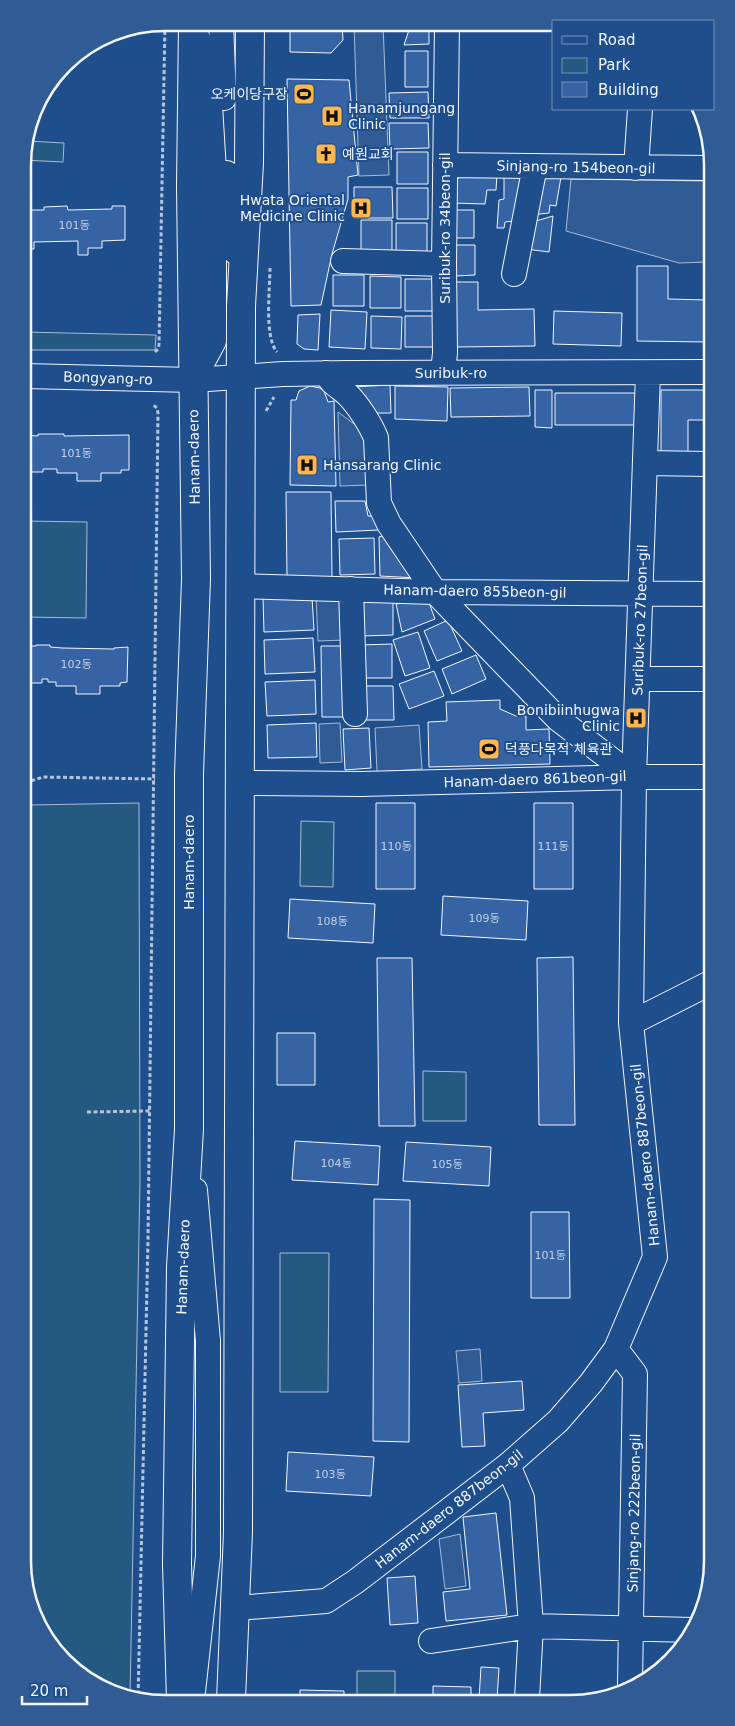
<svg xmlns="http://www.w3.org/2000/svg" width="735" height="1726" font-family="'DejaVu Sans','Noto Sans KR',sans-serif">
<rect width="100%" height="100%" fill="#1f4e8c"/>
<path fill="#245a82" stroke="#a8bbd7" d="M27,141L64,143L63,162L23,160Z
M23,332L156,335L155,350H23Z
M24,521L87,522L86,618L24,617Z
M139,803L140,1182L130,1697L65,1662L27,1597L25,809L30,805Z
M301,821L334,822L333,887L300,886Z
M423,1071L466,1072V1121H423Z
M280,1253H329L328,1392H280Z
M357,1671H395V1700H357Z"/>
<path fill="#305b95" stroke="#a8bbd7" d="M354,24H383L389,175L359,176Z
M571,179L704,181L708,184V262L679,263L566,231Z
M338,412L365,432L367,485L340,486Z
M344,595L346,640L318,641L316,596Z
M340,723L342,762L320,763L319,724Z
M419,725L422,769L377,772L375,728Z
M480,1349L482,1381L459,1383L456,1351Z
M460,1534L466,1586L445,1589L439,1539Z"/>
<path fill="#3563a3" stroke="#f2f6ff" d="M290,23L342,24L343,40L331,53L290,52Z
M411,24H429V44L404,45Z
M405,51H428V87H405Z
M287,79L349,80L358,175L348,177V199L332,254L321,305L291,306Z
M428,92L429,118H390L389,93Z
M389,123H428L429,148L390,149Z
M397,152H428V184H397Z
M463,173L497,174L496,190H487L485,204L452,203V186Z
M525,175L514,221L505,222L504,228H497L499,200L504,199V176Z
M543,177H561L556,206L550,205L549,213L530,215Z
M354,187H392L393,218H354Z
M397,188H428V219H397Z
M67,206L68,210L112,209V206H125V240L102,241V248H88V255H78V241L34,242V249H23V210H44V207Z
M455,210H474V238H455Z
M553,216L549,252L526,249L529,223Z
M361,220H392V251H361Z
M396,223H427V254H396Z
M455,245H475V275L455,276Z
M637,266H668V299L708,300V342L637,341Z
M333,275H364V306H333Z
M370,276L401,277V308H370Z
M405,279H436V311H405Z
M455,282H478V310L534,309L535,346L456,347Z
M331,310L367,312L365,349L329,347Z
M554,311L622,313L621,346L553,344Z
M320,314L318,350L304,349L297,344L298,315Z
M371,316L402,317L401,349L371,348Z
M405,316H435V347H405Z
M390,385L391,413H370L352,387Z
M310,386L320,388L324,391L328,402L334,401L336,486L290,485L291,400H296L299,391Z
M395,386L448,387L447,421L395,419Z
M529,387L530,416L451,417L450,388Z
M535,390H552V428L535,427Z
M661,390H709V420H688V460H661Z
M555,393H638V425H555Z
M38,434H64V436L129,435V470H121V473H101V481H77V473H57V469H43V472H24V435L38,436Z
M286,492H331L332,578L287,579Z
M335,501H365L368,516H379V530L336,532Z
M385,535L419,578L380,576L379,537Z
M374,538L375,574L340,575L339,539Z
M312,597L314,630L264,632L263,598Z
M428,600L435,619L402,632L396,604Z
M360,602H393V635L361,636Z
M448,620L462,651L437,661L424,631Z
M418,632L430,668L405,676L393,640Z
M313,638L315,672L265,674L264,640Z
M392,644V678H359V645Z
M36,645H50V647L62,648L114,649V648L128,647L127,682L120,683V686H100V694H76V686H56V682H48V679H42V683H24V646H36Z
M321,646H347L348,717H322Z
M476,655L486,679L452,694L442,669Z
M434,671L444,696L409,709L399,684Z
M315,680L316,714L267,716L265,682Z
M361,686H393L394,720H361Z
M500,700V709L516,716H526V730L549,729L550,764L429,767L428,722L447,721L446,702Z
M316,723L317,757L268,758L267,725Z
M369,728L371,768L345,770L343,729Z
M376,803H415V889H376Z
M534,803H573V889H534Z
M443,896L528,901L526,940L441,935Z
M290,899L375,904L373,943L288,938Z
M573,957L575,1125H539L537,958Z
M377,958H412L415,1126H379Z
M277,1033H315V1085H277Z
M295,1141L380,1146L378,1185L292,1180Z
M406,1142L491,1147L489,1186L403,1181Z
M374,1199L410,1200L409,1442L373,1441Z
M531,1212H569L570,1298H531Z
M522,1381L524,1410L483,1413L485,1446L462,1447L458,1385Z
M288,1452L374,1457L371,1496L286,1491Z
M496,1513L507,1615L446,1621L443,1592L470,1589L463,1517Z
M415,1576L418,1623L390,1625L387,1578Z
M481,1667L499,1668L497,1699H479Z
M433,1686L471,1687V1699H433Z
M300,1690L344,1691V1700H300Z"/>
<g fill="none" stroke-linecap="round" stroke-linejoin="round">
<g stroke="#f2f6ff" stroke-width="26">
<path id="minor" d="M221,23L224,98
M445,165L708,168
M636,168L640,109
M227,173L235,252
M343,261L444,264
M514,274L535,166
M443,372L445,353L444,264L447,24
M326,373C331,384 340,387 348,395C358,405 371,425 376,438L379,503L389,524L435,592L558,719L634,777
M24,376L193,380L283,374L349,373L708,372
M193,380L214,341V171L208,72L197,36
M645,463L709,464
M241,586L435,592L709,594
M351,589L355,714
M638,679H709
M241,783L361,784L634,777H710
M631,1023L710,983
M616,1349L635,1374L630,1684
M508,1465L522,1498L531,1626L527,1699
M236,1608L326,1601L355,1582L508,1465L558,1421L591,1383L616,1349L655,1257L631,1023L634,777L648,373
M431,1641L531,1626L693,1630
M192,1701L208,1556V1341L195,1190"/>
</g>
<g stroke="#f2f6ff" stroke-width="30">
<path id="major" d="M231,1700L238,1532L241,306L249,163L250,23
M181,1701L177,1564L181,1267L189,1129V774L196,579L191,186L193,23"/>
</g>
<path stroke="#b3c4dc" stroke-width="3" stroke-dasharray="4 2.5" stroke-linecap="butt" d="M270,268C270,288 264,337 277,352
M155,352L158,349L159,345L165,23
M266,411L274,397
M25,783L43,777L155,779
M87,1112L150,1111
M138,1701L148,1239L158,413L157,408L152,404"/>
<use href="#minor" stroke="#1f4e8c" stroke-width="24"/>
<use href="#major" stroke="#1f4e8c" stroke-width="28"/>
</g>
<defs>
<g id="stadium-square" transform="scale(1.125)"><rect x="-9" y="-9" width="18" height="18" rx="4" fill="#ffb74d" stroke="#1f4e8c"/><path d="M0-5a6.5 5 0 1 0 0 10a6.5 5 0 1 0 0-10ZM-3.5-1.8h7v3.6h-7Z" fill="#111"/></g>
<g id="hospital-square" transform="scale(1.125)"><rect x="-9" y="-9" width="18" height="18" rx="4" fill="#ffb74d" stroke="#1f4e8c"/><path d="M-5-5h3v3.5h4V-5h3V5h-3V1.5h-4V5h-3Z" fill="#111"/></g>
<g id="church-square" transform="scale(1.125)"><rect x="-9" y="-9" width="18" height="18" rx="4" fill="#ffb74d" stroke="#1f4e8c"/><path d="M-1.2-6h2.4v3.5h3.3v2.4h-3.3V6h-2.4V-.1h-3.3v-2.4h3.3Z" fill="#111"/></g>
</defs>
<g fill-rule="evenodd">
<use href="#stadium-square" x="304" y="94"/>
<use href="#hospital-square" x="332" y="116"/>
<use href="#church-square" x="326" y="154"/>
<use href="#hospital-square" x="361" y="208"/>
<use href="#hospital-square" x="307" y="465"/>
<use href="#hospital-square" x="636" y="718"/>
<use href="#stadium-square" x="489" y="749"/>
</g>
<g text-anchor="middle" stroke-width="4" stroke-linejoin="round" paint-order="stroke">
<g font-size="11" fill="#c3d1e8">
<text x="74" y="229">101동</text>
<text x="76" y="457">101동</text>
<text x="76" y="668">102동</text>
<text x="396" y="850">110동</text>
<text x="553" y="850">111동</text>
<text x="484" y="922">109동</text>
<text x="332" y="925">108동</text>
<text x="336" y="1167">104동</text>
<text x="447" y="1168">105동</text>
<text x="550" y="1259">101동</text>
<text x="330" y="1478">103동</text>
</g>
<g font-size="14" fill="#f2f6ff" stroke="#1f4e8c" text-anchor="start">
<text x="288" y="99" text-anchor="end">오케이당구장</text>
<text x="348" y="113">Hanamjungang<tspan x="348" dy="16">Clinic</tspan></text>
<text x="342" y="159">예원교회</text>
<text x="345" y="205" text-anchor="end">Hwata Oriental<tspan x="345" dy="16">Medicine Clinic</tspan></text>
<text x="323" y="470">Hansarang Clinic</text>
<text x="620" y="715" text-anchor="end">Bonibiinhugwa<tspan x="620" dy="16">Clinic</tspan></text>
<text x="505" y="754">덕풍다목적 체육관</text>
</g>
<g font-size="14" fill="#f2f6ff" stroke="#1f4e8c">
<text transform="translate(576 167) rotate(1)" y="5">Sinjang-ro 154beon-gil</text>
<text transform="translate(445 228) rotate(-90)" y="5">Suribuk-ro 34beon-gil</text>
<text x="451" y="378">Suribuk-ro</text>
<text transform="translate(108 378) rotate(2)" y="5">Bongyang-ro</text>
<text transform="translate(194 457) rotate(-91)" y="5">Hanam-daero</text>
<text transform="translate(475 591) rotate(1)" y="5">Hanam-daero 855beon-gil</text>
<text transform="translate(640 620) rotate(-88)" y="5">Suribuk-ro 27beon-gil</text>
<text transform="translate(535 779) rotate(-2)" y="5">Hanam-daero 861beon-gil</text>
<text transform="translate(189 862) rotate(-90)" y="5">Hanam-daero</text>
<text transform="translate(645 1155) rotate(-96)" y="5">Hanam-daero 887beon-gil</text>
<text transform="translate(183 1267) rotate(-88)" y="5">Hanam-daero</text>
<text transform="translate(449 1509) rotate(-38)" y="5">Hanam-daero 887beon-gil</text>
<text transform="translate(634 1513) rotate(-89)" y="5">Sinjang-ro 222beon-gil</text>
</g>
</g>
<path d="M0 0H735V1726H0ZM165 31H570A134 134 0 0 1 704 165V1561A134 134 0 0 1 570 1695H165A134 134 0 0 1 31 1561V165A134 134 0 0 1 165 31Z" fill="#305b95" fill-rule="evenodd"/>
<path fill="none" stroke="#f2f6ff" stroke-width="2.5" d="M165 31H570A134 134 0 0 1 704 165V1561A134 134 0 0 1 570 1695H165A134 134 0 0 1 31 1561V165A134 134 0 0 1 165 31Z"/>
<rect x="552" y="20" width="162" height="90" fill="#1f4e8c" stroke="#7391ba"/>
<rect x="562" y="36" width="25" height="8" fill="#1f4e8c" stroke="#7391ba"/>
<text x="598" y="45" font-size="15" fill="#f2f6ff">Road</text>
<rect x="562" y="58" width="25" height="15" fill="#245a82" stroke="#7391ba"/>
<text x="598" y="70" font-size="15" fill="#f2f6ff">Park</text>
<rect x="562" y="82" width="25" height="15" fill="#3563a3" stroke="#7391ba"/>
<text x="598" y="95" font-size="15" fill="#f2f6ff">Building</text>
<path d="M22 1696v8h65v-8" fill="none" stroke="#f2f6ff" stroke-width="2.5"/>
<text x="30" y="1696" font-size="15" fill="#f2f6ff" stroke="#1f4e8c" stroke-width="4" paint-order="stroke">20 m</text>
</svg>
